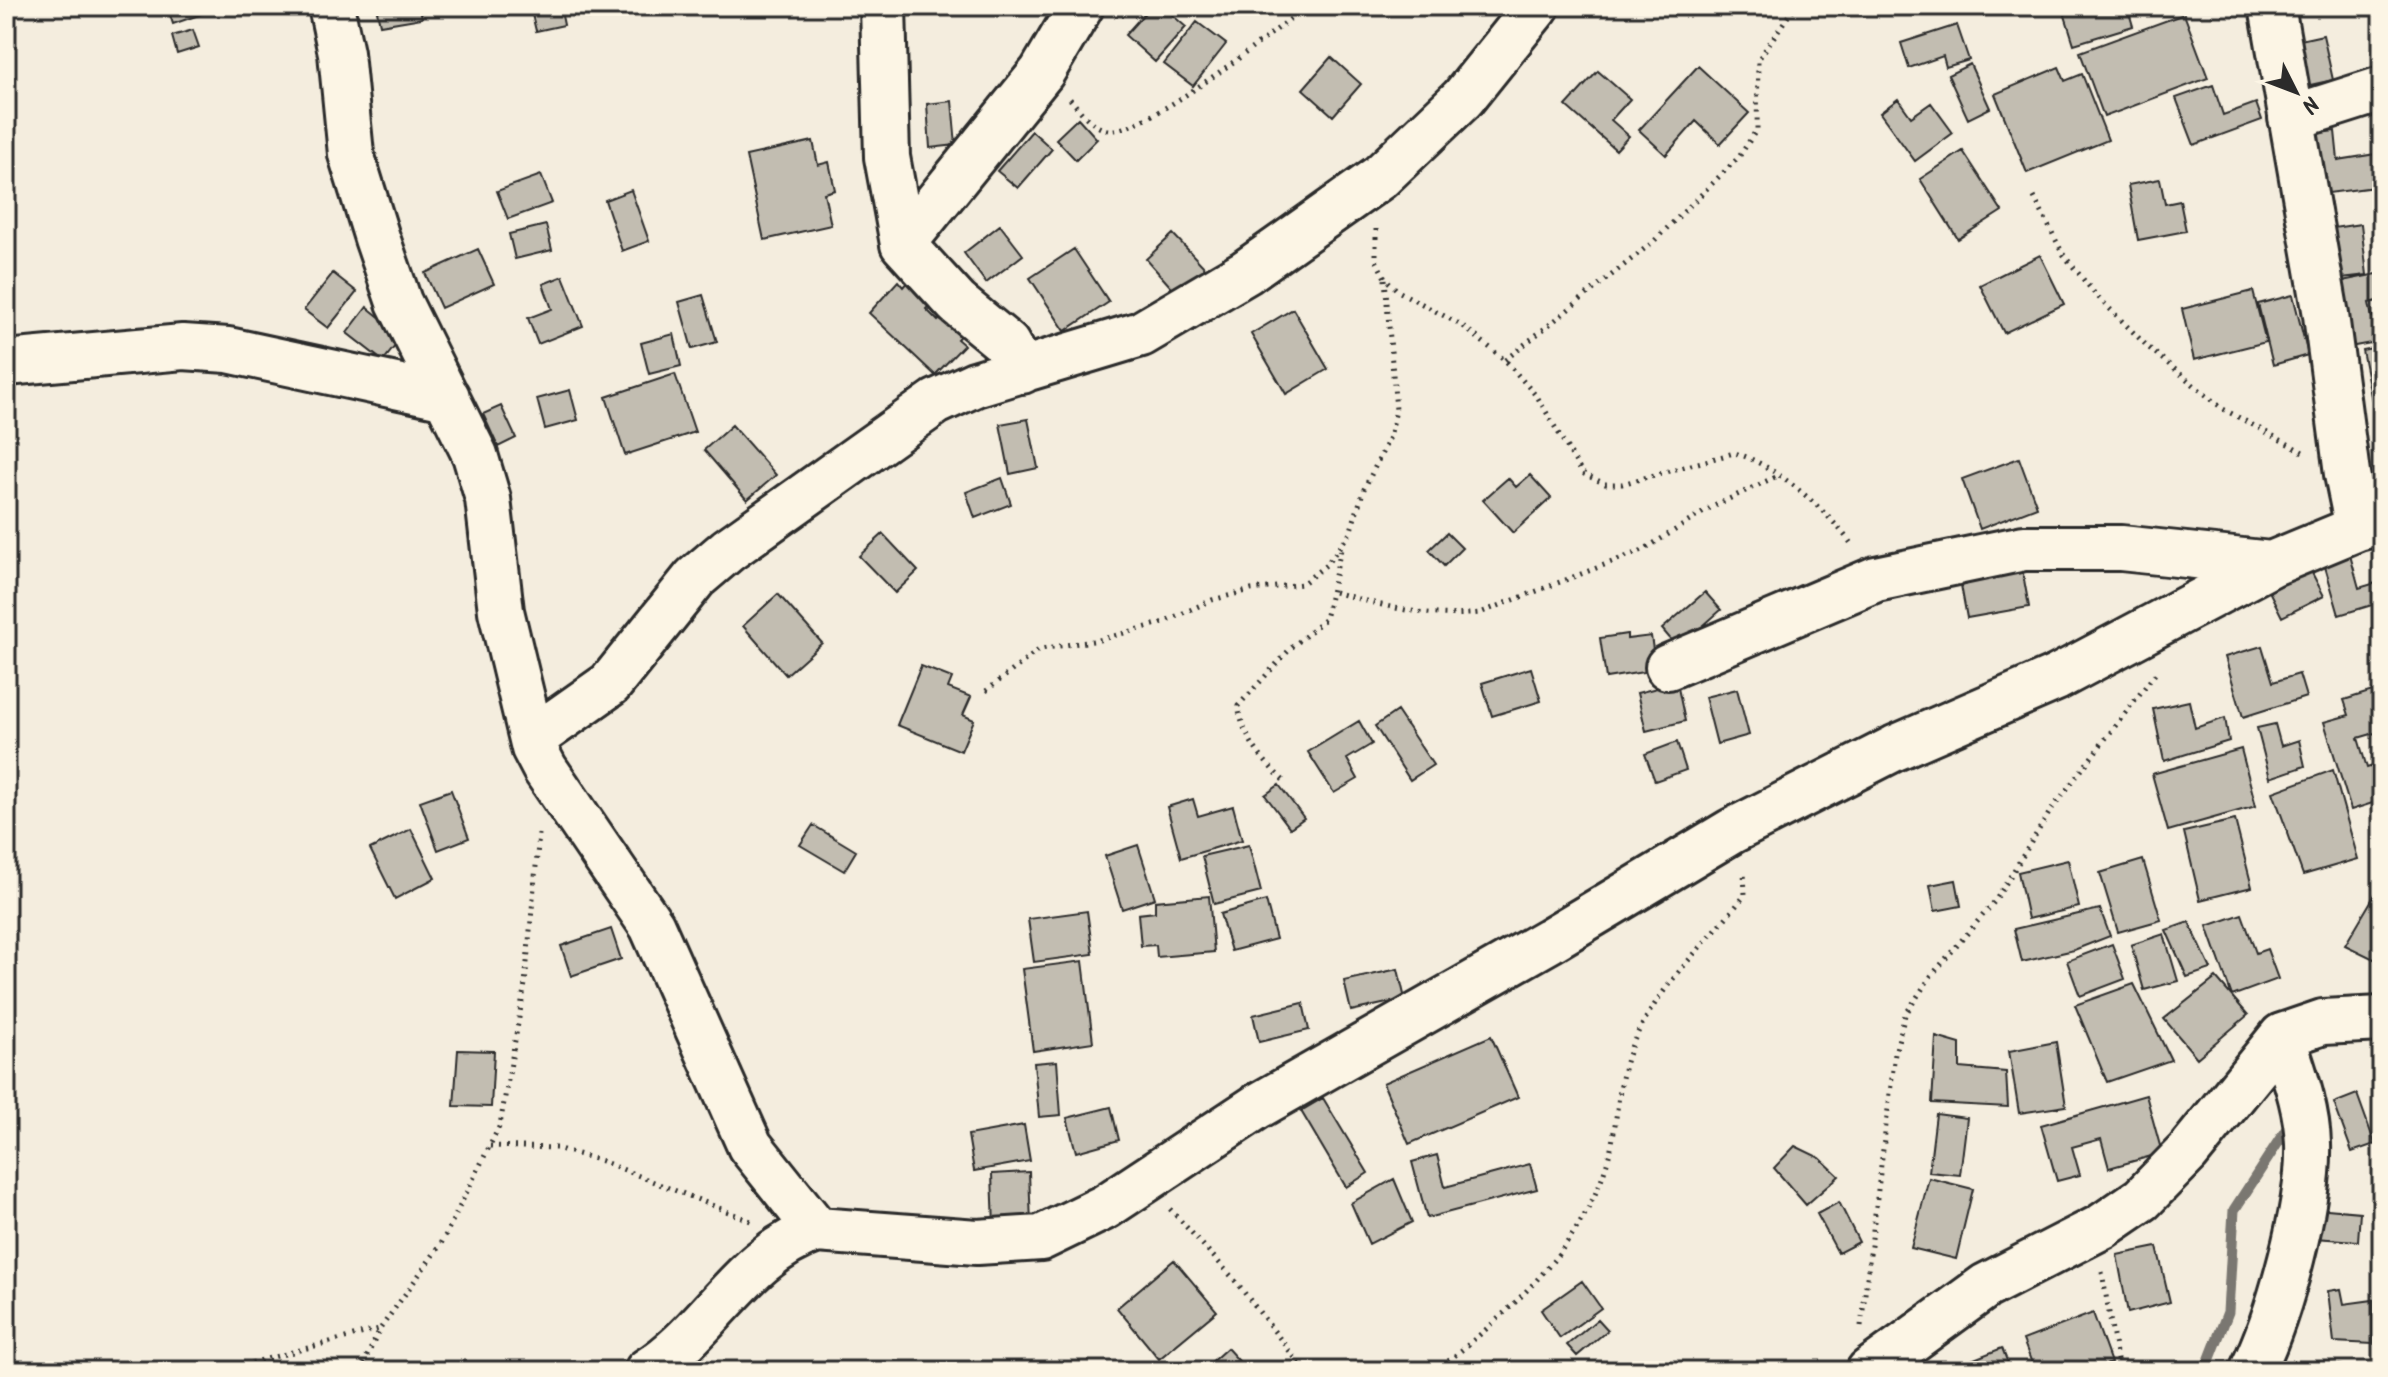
<svg xmlns="http://www.w3.org/2000/svg" width="2388" height="1377" font-family="Kalam,sans-serif">
<rect width="100%" height="100%" fill="#f4edde"/>
<filter id="ink" filterUnits="userSpaceOnUse"><feTurbulence type="fractalNoise" baseFrequency=".0125" numOctaves="2"/><feDisplacementMap in="SourceGraphic" scale="16" xChannelSelector="R" yChannelSelector="G"/><feConvolveMatrix kernelMatrix="1 2 1 2 8 2 1 2 1" color-interpolation-filters="sRGB"/></filter>
<g filter="url(#ink)">
<g fill="none" stroke-linecap="round" stroke-linejoin="round">
<path stroke="#7a7771" stroke-width="11" d="M2205,1371L2228,1312L2234,1210L2286,1130"/>
</g>
<path fill="#c2bdb1" stroke="#2b2b2b" stroke-width="2" d="M167,6H212L213,10L173,24Z
M376,6H420L422,18L380,25Z
M530,6H560L564,25L536,31Z
M588,6H643L644,9L590,19Z
M1151,6H1162L1186,27L1155,62L1125,35Z
M2062,6H2127L2133,26L2074,44Z
M2184,14L2208,78L2104,117L2080,52Z
M1197,22L1226,44L1193,86L1164,64Z
M1957,25L1969,60L1946,67L1943,56L1909,68L1901,43Z
M193,30L199,47L177,54L172,36Z
M2323,35L2333,80L2301,87L2291,42Z
M1331,57L1361,84L1333,116L1303,89Z
M1970,64L1990,108L1968,119L1948,75Z
M1698,66L1749,113L1720,144L1696,121L1666,155L1639,130Z
M2059,67L2065,81L2082,74L2108,140L2027,173L1995,94Z
M1598,71L1630,99L1611,120L1629,136L1616,150L1566,106Z
M2213,85L2223,115L2256,103L2262,120L2194,145L2176,98Z
M1898,99L1911,117L1931,103L1953,133L1915,161L1880,113Z
M952,101L956,145L930,148L927,104Z
M1078,118L1097,139L1076,160L1056,139Z
M1032,131L1052,149L1018,188L997,171Z
M2335,131L2338,160L2382,153V186L2321,194L2312,134Z
M813,141L818,165L829,162L835,190L824,193L831,225L764,240L746,156Z
M1963,151L2002,211L1958,239L1920,179Z
M541,175L552,203L508,219L497,191Z
M2160,179L2165,204L2180,201L2186,231L2138,240L2128,185Z
M631,190L649,241L622,251L605,200Z
M2361,224L2367,275L2333,279L2326,229Z
M546,225L552,250L515,259L509,234Z
M1000,225L1023,255L986,283L964,253Z
M1173,234L1206,269L1178,295L1146,259Z
M478,249L494,284L441,308L425,273Z
M1074,249L1109,302L1065,331L1030,278Z
M2040,255L2064,304L2004,333L1980,285Z
M333,273L357,292L328,328L304,310Z
M2382,273V300L2369,303L2372,317L2382,315V341L2344,348L2332,283Z
M914,274L938,297L926,309L938,321L950,309L968,327L957,339L964,345L935,375L869,313L898,281L903,287Z
M563,276L583,326L538,344L528,318L552,309L543,284Z
M2253,291L2266,342L2194,360L2182,309Z
M703,295L717,342L692,349L679,302Z
M2293,295L2308,355L2273,365L2258,304Z
M367,307L403,336L383,361L347,333Z
M1293,309L1328,369L1286,394L1251,334Z
M674,334L681,366L649,374L641,343Z
M2382,346V409L2374,411L2362,350Z
M675,374L695,432L625,455L606,397Z
M570,390L578,420L545,429L537,399Z
M501,406L516,438L498,447L483,414Z
M1028,419L1038,468L1010,474L1000,424Z
M732,425L776,475L747,500L704,450Z
M2382,442V473L2374,445Z
M2019,458L2037,507L1980,529L1962,479Z
M1530,475L1551,498L1513,533L1483,500L1508,478L1516,487Z
M1002,478L1011,504L975,518L966,492Z
M1447,533L1462,548L1444,566L1429,550Z
M883,534L918,571L895,593L859,556Z
M2350,555L2359,588L2379,582L2382,602L2339,615L2324,563Z
M2021,563L2029,607L1967,618L1959,574Z
M2311,571L2324,596L2282,617L2269,591Z
M1705,592L1721,610L1678,648L1662,629Z
M778,594L822,643L786,675L743,626Z
M1627,634V639L1651,636L1656,670L1606,678L1600,638Z
M2262,646L2273,682L2299,674L2306,697L2243,717L2225,657Z
M921,666L952,678L948,688L971,697L963,715L974,720L961,751L897,725Z
M1531,668L1541,701L1492,716L1482,683Z
M1677,683L1685,721L1646,731L1637,693Z
M2382,688V731L2358,738L2367,768L2382,763V800L2351,810L2324,722L2349,715L2344,700Z
M1737,689L1749,735L1717,744L1705,697Z
M2189,701L2195,728L2225,718L2229,741L2164,761L2153,709Z
M1397,711L1433,765L1410,780L1375,726Z
M1359,721L1372,744L1347,759L1358,779L1334,793L1308,752Z
M2275,724L2281,746L2299,740L2305,766L2270,778L2257,728Z
M1677,742L1686,770L1655,781L1645,754Z
M2241,749L2256,806L2168,831L2152,774Z
M2333,770L2358,859L2303,875L2273,792Z
M1279,785L1304,818L1290,828L1265,795Z
M451,790L469,838L438,850L420,801Z
M1193,799L1198,816L1233,806L1242,840L1181,858L1167,807Z
M2235,820L2252,887L2200,900L2184,832Z
M813,825L856,851L844,871L800,845Z
M411,829L435,878L395,899L370,849Z
M1138,845L1155,898L1122,909L1105,856Z
M1249,845L1261,892L1214,904L1202,856Z
M2068,860L2079,907L2028,919L2018,872Z
M2143,860L2161,920L2118,932L2100,873Z
M1956,880L1961,906L1935,911L1930,885Z
M2380,886L2382,887V963L2345,945Z
M1209,896L1214,952L1157,957L1156,945L1141,946L1138,914L1155,912V901Z
M1266,901L1276,939L1231,951L1220,914Z
M2100,909L2110,936L2074,950L2022,962L2014,929Z
M1087,911L1093,954L1034,962L1028,919Z
M2242,914L2256,953L2267,949L2278,979L2232,996L2207,926Z
M2189,922L2211,969L2187,977L2166,930Z
M611,929L621,959L571,976L561,946Z
M2164,934L2178,981L2144,990L2131,945Z
M2112,944L2125,979L2080,996L2067,961Z
M1083,961L1093,1042L1033,1051L1022,969Z
M1398,969L1405,999L1351,1011L1344,981Z
M2216,978L2248,1015L2197,1058L2164,1019Z
M2134,984L2171,1060L2107,1082L2075,1005Z
M1303,1003L1309,1030L1259,1042L1253,1015Z
M1491,1036L1518,1097L1409,1144L1383,1083Z
M1936,1037L1960,1044V1068L2006,1072L2008,1107L1932,1103Z
M2056,1042L2066,1106L2019,1113L2009,1051Z
M458,1050L494,1051L491,1107L454,1106Z
M1057,1061L1061,1115L1039,1117L1034,1063Z
M2357,1094L2375,1144L2352,1152L2334,1103Z
M2146,1095L2162,1153L2109,1168L2101,1139L2072,1147L2080,1175L2057,1181L2041,1125Z
M1323,1098L1368,1173L1346,1187L1301,1111Z
M1111,1107L1119,1140L1076,1152L1067,1118Z
M1936,1114L1967,1118L1960,1175L1929,1172Z
M1024,1125L1030,1161L974,1171L968,1135Z
M1795,1146L1820,1158L1839,1176L1806,1205L1774,1168Z
M1437,1155L1445,1187L1530,1164L1537,1189L1427,1218L1412,1162Z
M1029,1172L1031,1224L994,1226L992,1174Z
M1929,1178L1973,1189L1956,1259L1911,1248Z
M1394,1179L1412,1222L1369,1244L1351,1203Z
M1839,1202L1859,1242L1838,1253L1817,1214Z
M2316,1208L2360,1212L2358,1241L2314,1238Z
M2157,1247L2170,1302L2128,1313L2117,1255Z
M1174,1260L1217,1311L1159,1359L1117,1308Z
M1582,1281L1601,1308L1560,1338L1541,1310Z
M2341,1289L2344,1304L2373,1300V1344L2334,1342L2328,1291Z
M2093,1313L2111,1363L2089,1371H2035L2023,1340Z
M1598,1319L1608,1330L1577,1356L1567,1345Z
M1227,1348L1248,1371H1214L1208,1365Z
M2002,1348L2011,1371L1946,1370Z
M2326,1363L2350,1367L2349,1371H2325Z"/>
<g fill="none" stroke-linecap="round" stroke-linejoin="round">
<g stroke="#2b2b2b" stroke-width="50">
<path id="street" d="M331,6L341,53L351,154L377,238L399,302L475,455L488,499L501,611L534,748L545,769L652,926L750,1146L817,1230
M883,6L887,157L903,244L957,303L1007,344L1022,371
M2272,6L2326,315L2347,474L2358,528
M2291,118L2382,89
M903,244L1042,72L1081,6
M6,363L183,347L228,350L447,397
M1668,667L1876,579L2024,548H2121L2271,564
M532,739L610,684L695,578L728,550L936,402L975,384L1141,334L1246,272L1380,177L1463,98L1537,6
M647,1371C710,1332 742,1255 817,1230L977,1242L1041,1238L1105,1207L1258,1106L1550,940L1732,831L1895,748L2056,678L2271,564L2358,528L2382,522
M1869,1371L1986,1286L2101,1227L2142,1199L2188,1152L2282,1036L2323,1022L2382,1019
M2252,1371C2279,1317 2310,1204 2308,1144C2307,1107 2293,1071 2282,1036"/>
</g>
<path stroke="#2b2b2b" stroke-width="5" stroke-dasharray="2 6" stroke-linecap="butt" d="M1070,99C1081,111 1091,127 1108,130C1145,135 1273,32 1307,6
M2034,197L2063,254L2095,294L2149,348L2223,409L2303,452
M1376,229V260L1385,278L1398,291L1463,326L1505,360L1538,398L1582,473L1605,484H1622L1734,453C1774,463 1829,512 1852,545
M1505,360L1653,242L1739,157L1757,129L1758,60L1795,6
M1334,592C1382,606 1429,619 1480,613L1643,550L1712,507L1777,476
M986,691L1040,649L1099,640L1161,623L1212,600L1251,590L1302,584L1326,565L1350,533L1364,489L1390,437L1396,410L1385,279
M1283,780C1261,759 1243,737 1238,706L1291,648L1325,619L1342,545
M490,1146L556,1148L602,1161L751,1221
M1170,1209L1233,1278L1305,1371
M2102,1272L2119,1371
M1861,1326L1895,1053L1905,1015L1931,976L1995,901L2051,810L2155,674
M221,1371L379,1329
M360,1371L380,1329L441,1244L500,1125L525,984L539,834
M1436,1371C1503,1317 1577,1254 1605,1169C1619,1130 1615,1085 1632,1045C1658,986 1705,945 1745,895L1744,870"/>
<use href="#street" stroke="#fcf5e5" stroke-width="44"/>
</g>
</g>
<rect width="2388" height="1377" fill="none" stroke="#fcf5e5" stroke-width="32"/>
<rect x="16" y="16" width="2356" height="1345" fill="none" stroke="#2b2b2b" stroke-width="3" filter="url(#ink)"/>
<g transform="translate(2296 92) rotate(132)" stroke="#fcf5e5" stroke-width="6" paint-order="stroke">
<path d="M0-6L14 30L0 20L-14 30Z" fill="#2b2b2b"/>
<text y="-12" font-size="22" font-weight="bold" text-anchor="middle" fill="#2b2b2b">N</text>
</g>
</svg>
